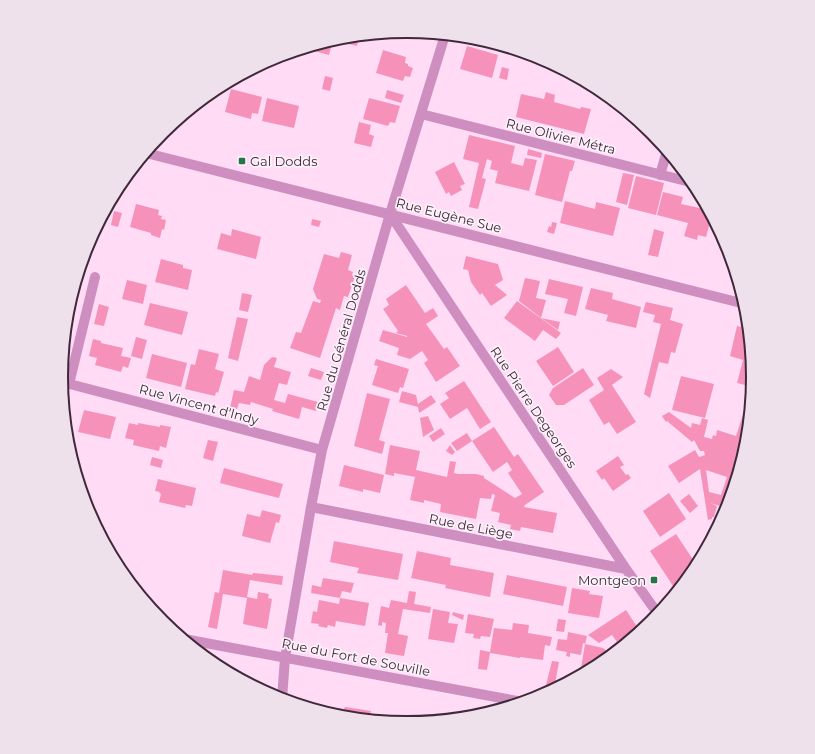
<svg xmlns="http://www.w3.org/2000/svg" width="815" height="754" font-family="Montserrat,sans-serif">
<rect width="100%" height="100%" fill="#ffdbf6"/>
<path fill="#f692ba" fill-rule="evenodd" d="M408,31L424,33L423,36L406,32Z
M359,36L357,46L333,40L329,55L314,51L315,45L340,38Z
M499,45L517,51L516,56L498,51Z
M467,46L498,55L492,78L460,69Z
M383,50L406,57L405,63L408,64V66L413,68L410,77L405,76L403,81L376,73Z
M502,67L509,69L507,80L499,78Z
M325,76L333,78L330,91L322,89Z
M231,89L262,97L258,114L252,113L251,119L225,112Z
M598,89H600L608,96L597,93Z
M387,90L404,95L401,103L385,98Z
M546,92L555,95L554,102L580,109L581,107L591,109L584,134L516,117L521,94L544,99Z
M267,98L299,106L294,128L262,121Z
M369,98L400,106L395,123L390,122L388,126L363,119Z
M202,100L201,106L196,105L199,103Z
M359,122L371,125L369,134L374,136L371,147L354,143Z
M469,135L515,146L511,163L523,166L525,158L537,160L529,191L495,183L498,171L490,169L492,161L487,159L482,178L486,179L478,209L469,207L479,163L463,159Z
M528,149L542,153L541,158L527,155Z
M545,154L575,161L572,171H570L562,202L535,195Z
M454,162L465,184L460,186L462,190L451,196L449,192L446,194L435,172Z
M623,173L634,175L627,205L616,202Z
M636,176L664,183L656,215L628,208Z
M663,192L683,197L681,204L709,210L712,215L706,237L698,235L697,240L684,236L688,223L657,215Z
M565,201L595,209L596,202L620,208L613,236L560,223Z
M136,204L159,210L158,215L162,216L161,219L166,220L164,230L162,229L160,238L151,235V233L130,227Z
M114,211L122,213L118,227L111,225Z
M312,219L321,221L319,227L311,225Z
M552,222L557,223L554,234L547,232L549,226L551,227Z
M232,229L261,237L256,259L217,249L221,233L231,236Z
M654,229L664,232L658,257L648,255Z
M341,252L352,255L348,270L353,272L352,275L355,276L348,297L344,296L340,310L336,308L320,358L290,348L296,332L301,333L313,301L320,303L321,300L317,299L313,289L324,254L339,258Z
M466,256L498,264L503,280L495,285L507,295L491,306L482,293L480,295L471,282L468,270L463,269Z
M161,259L183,265V268L192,270L188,290L155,282Z
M525,278L540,281L536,298L546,300L541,318L519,301Z
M549,279L583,287L576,316L564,313L568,299L545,294Z
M127,280L147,285L143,304L122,299Z
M406,285L425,313L433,308L438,316L426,324L444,349L447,347L460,366L436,382L424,363L428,360L422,351L410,359L397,355L399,348L379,341L383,330L407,337V336L396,333L398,331L383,309L389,305L386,299Z
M591,288L613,293L612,299L641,307L636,328L606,321L608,315L585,309Z
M242,293L252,295L248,312L239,310Z
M72,297L77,299L72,319L67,318Z
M517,301L561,333L556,339L543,330L535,341L504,318Z
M646,302L673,308L670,320L683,324L675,353L671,352L668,364L659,362L650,398L644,394L661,324L653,322L655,315L643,312Z
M150,303L188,312L182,335L144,325Z
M99,304L109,307L104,326L94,324Z
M237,317L248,319L238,361L228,358Z
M541,318L560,322L558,330Z
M737,326L749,329L753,377V387L737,383L743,360L730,356Z
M136,337L147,340L142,359L131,356Z
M93,339L101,341V343L123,348L121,356L131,358L128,368L123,366L121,372L95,365L97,358L89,356Z
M558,347L574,372L553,386L536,361Z
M199,349L219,354L215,369L224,372L218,393L216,392L215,396L185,389L191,364L195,365Z
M152,354L187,363L181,387L146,378Z
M272,357L277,358L274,367L291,372L287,385L279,383L274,400L285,403L288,394L318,402L316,411L302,407L299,419L272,411L273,409L251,402L250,405L239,403L237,409L230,408L234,390L244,392L249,376L260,380L264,365Z
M376,359L409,369L403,388L400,387L398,393L372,385L378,366L374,365Z
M311,368L324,372L321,380L308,376Z
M583,368L594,385L564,405H556L549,395L553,388Z
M611,369L623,377L612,385L636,422L617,434L609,422L604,425L589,400L604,390L597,378Z
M681,376L714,384L705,418L672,410Z
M464,381L491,422L480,429L467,408L450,419L440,404L449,398L445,393Z
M751,390H752L747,445L727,508L710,503L717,506L714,517H712V519L708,520L700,469L679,483L668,466L695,450L699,457L705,455L704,451H700L694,440L692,442L667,421L666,422L662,416L669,412L691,428L692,423L700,425L702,418L708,420L704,437L712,439L713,435L716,436L717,430L736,436ZM706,470L727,477L721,495L709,492Z
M402,391L416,395L418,404L431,395L436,402L419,413L418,407L399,402Z
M367,393L390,399L379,440L385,442L382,454L354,446Z
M65,409L70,410L66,424Z
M84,410L116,417L110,439L78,432Z
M428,416L434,430L423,437L420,418Z
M129,423L138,425V423L160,427V425L171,427L166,448L160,446L159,451L133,445L134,440L125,438Z
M494,427L514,457L518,454L544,492L525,505L524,507L557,513L553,533L521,527L520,531L510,529L511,525L498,522L500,513L491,511L495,495L492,494L491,499L480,498L476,519L440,512L441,504L424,500V503L410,500L415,477L394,473V476L385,474L390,445L420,451L416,470L447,477L450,461L456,462L454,473L458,474H476L484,476V478L515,498L522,494L508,473L512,470L507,462L493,472L472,441Z
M441,428L445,434L433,442L429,436Z
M467,433L472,441L457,451L451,443Z
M208,440L218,442L213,461L203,458Z
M450,445L455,452L452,455L446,451Z
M618,456L624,465L620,467L626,475L628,474L631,478L613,491L604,478L602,480L596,471Z
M152,457L163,460L161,468L150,465Z
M344,465L384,475L380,493L363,489V492L339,486Z
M224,468L283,484L279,498L220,483Z
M158,479L196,488L192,506L186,505L185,508L159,502L161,494L159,493L160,492L155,491Z
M669,493L686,519L660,537L643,511Z
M689,494L698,506L690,513L680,501Z
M719,507L727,509L719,524L715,522Z
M262,510L281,515L279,523L276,522L270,543L242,536L247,514L260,517Z
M676,534L696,564L699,562L695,569L677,592L650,551Z
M334,541L403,554L398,580L357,573L359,568L330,562Z
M417,551L451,558L450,565L494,573L490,597L445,588L446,585L411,578Z
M223,570L252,575L253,573L283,576L282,585L250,580L247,597L257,599L258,592L269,594L268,598L272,599L267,629L243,624L247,598L223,594L217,629L208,627L215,592L219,593Z
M507,575L567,587L563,606L503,594Z
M323,578L354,583L351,593L342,591L340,598L369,603L365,626L336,621L335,627L328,625L327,628L318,626L319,624L311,623L313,611L317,612L319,600L339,604L340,598L311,593L312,585L321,587Z
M572,588L590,591L589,594L603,596L599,618L568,613Z
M409,591L416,592L414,604L431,607L430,613L403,609L398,634L408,636L404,656L385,653L388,633H385L386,623L382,622V626L378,625L381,606L389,608L391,600L407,603Z
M433,609L450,612L448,623L458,624L454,643L428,639Z
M626,610L640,631L623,646L619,640L617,642L612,635L599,643L588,635Z
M453,612L464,615L463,620L452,615Z
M468,614L494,619L490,637L481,636L480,639L473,638L474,634L465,633Z
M558,619L566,620L564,632L556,631Z
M513,623L529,625L528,633L552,637L550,646L545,645L543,660L520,657V658L490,653L487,670L478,669L480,650L490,652L494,628L512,630Z
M568,632L587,636L585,644L583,643L581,655L570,653V657L566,656L567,652L556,650L558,639L567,640Z
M585,644L603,648L612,655L600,665L590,670L581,668Z
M552,661L559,662L554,689L552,690L545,689Z
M313,705L344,709L345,707L371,711L370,714L402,719L401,722L340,716L312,708Z"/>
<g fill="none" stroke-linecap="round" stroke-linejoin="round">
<path stroke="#ce8fc0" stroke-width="10" d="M421,114L694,183
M146,153L745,304
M660,175L667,151
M390,214L626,569L658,614
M62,382L322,450
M69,384L95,277
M311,507L626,569
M184,639L523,702
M282,699L285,658L311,507L322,450L390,214L445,35"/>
</g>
<g fill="#227648" stroke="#fdf1fa" stroke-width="1.5">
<rect x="238" y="157" width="8" height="8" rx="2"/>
<rect x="650" y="576" width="8" height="8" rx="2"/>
</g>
<g text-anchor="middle" stroke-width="3.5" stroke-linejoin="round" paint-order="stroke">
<g font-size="13" fill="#3f293a" stroke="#fdf1fa">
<text transform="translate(561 136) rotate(14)" y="5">Rue Olivier Métra</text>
<text transform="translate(449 215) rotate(14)" y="5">Rue Eugène Sue</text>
<text transform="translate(341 340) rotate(-74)" y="5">Rue du Général Dodds</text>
<text transform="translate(199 404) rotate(15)" y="5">Rue Vincent d'Indy</text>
<text transform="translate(534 407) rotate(56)" y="5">Rue Pierre Degeorges</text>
<text transform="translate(471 526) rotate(11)" y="5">Rue de Liège</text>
<text transform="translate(356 657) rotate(11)" y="5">Rue du Fort de Souville</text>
</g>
<g font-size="13" fill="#3f293a" stroke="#fdf1fa" text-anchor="start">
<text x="250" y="166">Gal Dodds</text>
<text x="646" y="585" text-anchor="end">Montgeon</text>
</g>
</g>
<path d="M0 0H815V754H0ZM68 377a339 339 0 1 1 678 0a339 339 0 1 1-678 0Z" fill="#eee1eb" fill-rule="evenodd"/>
<path fill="none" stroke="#3f293a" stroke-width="2" d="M68 377a339 339 0 1 1 678 0a339 339 0 1 1-678 0Z"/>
</svg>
